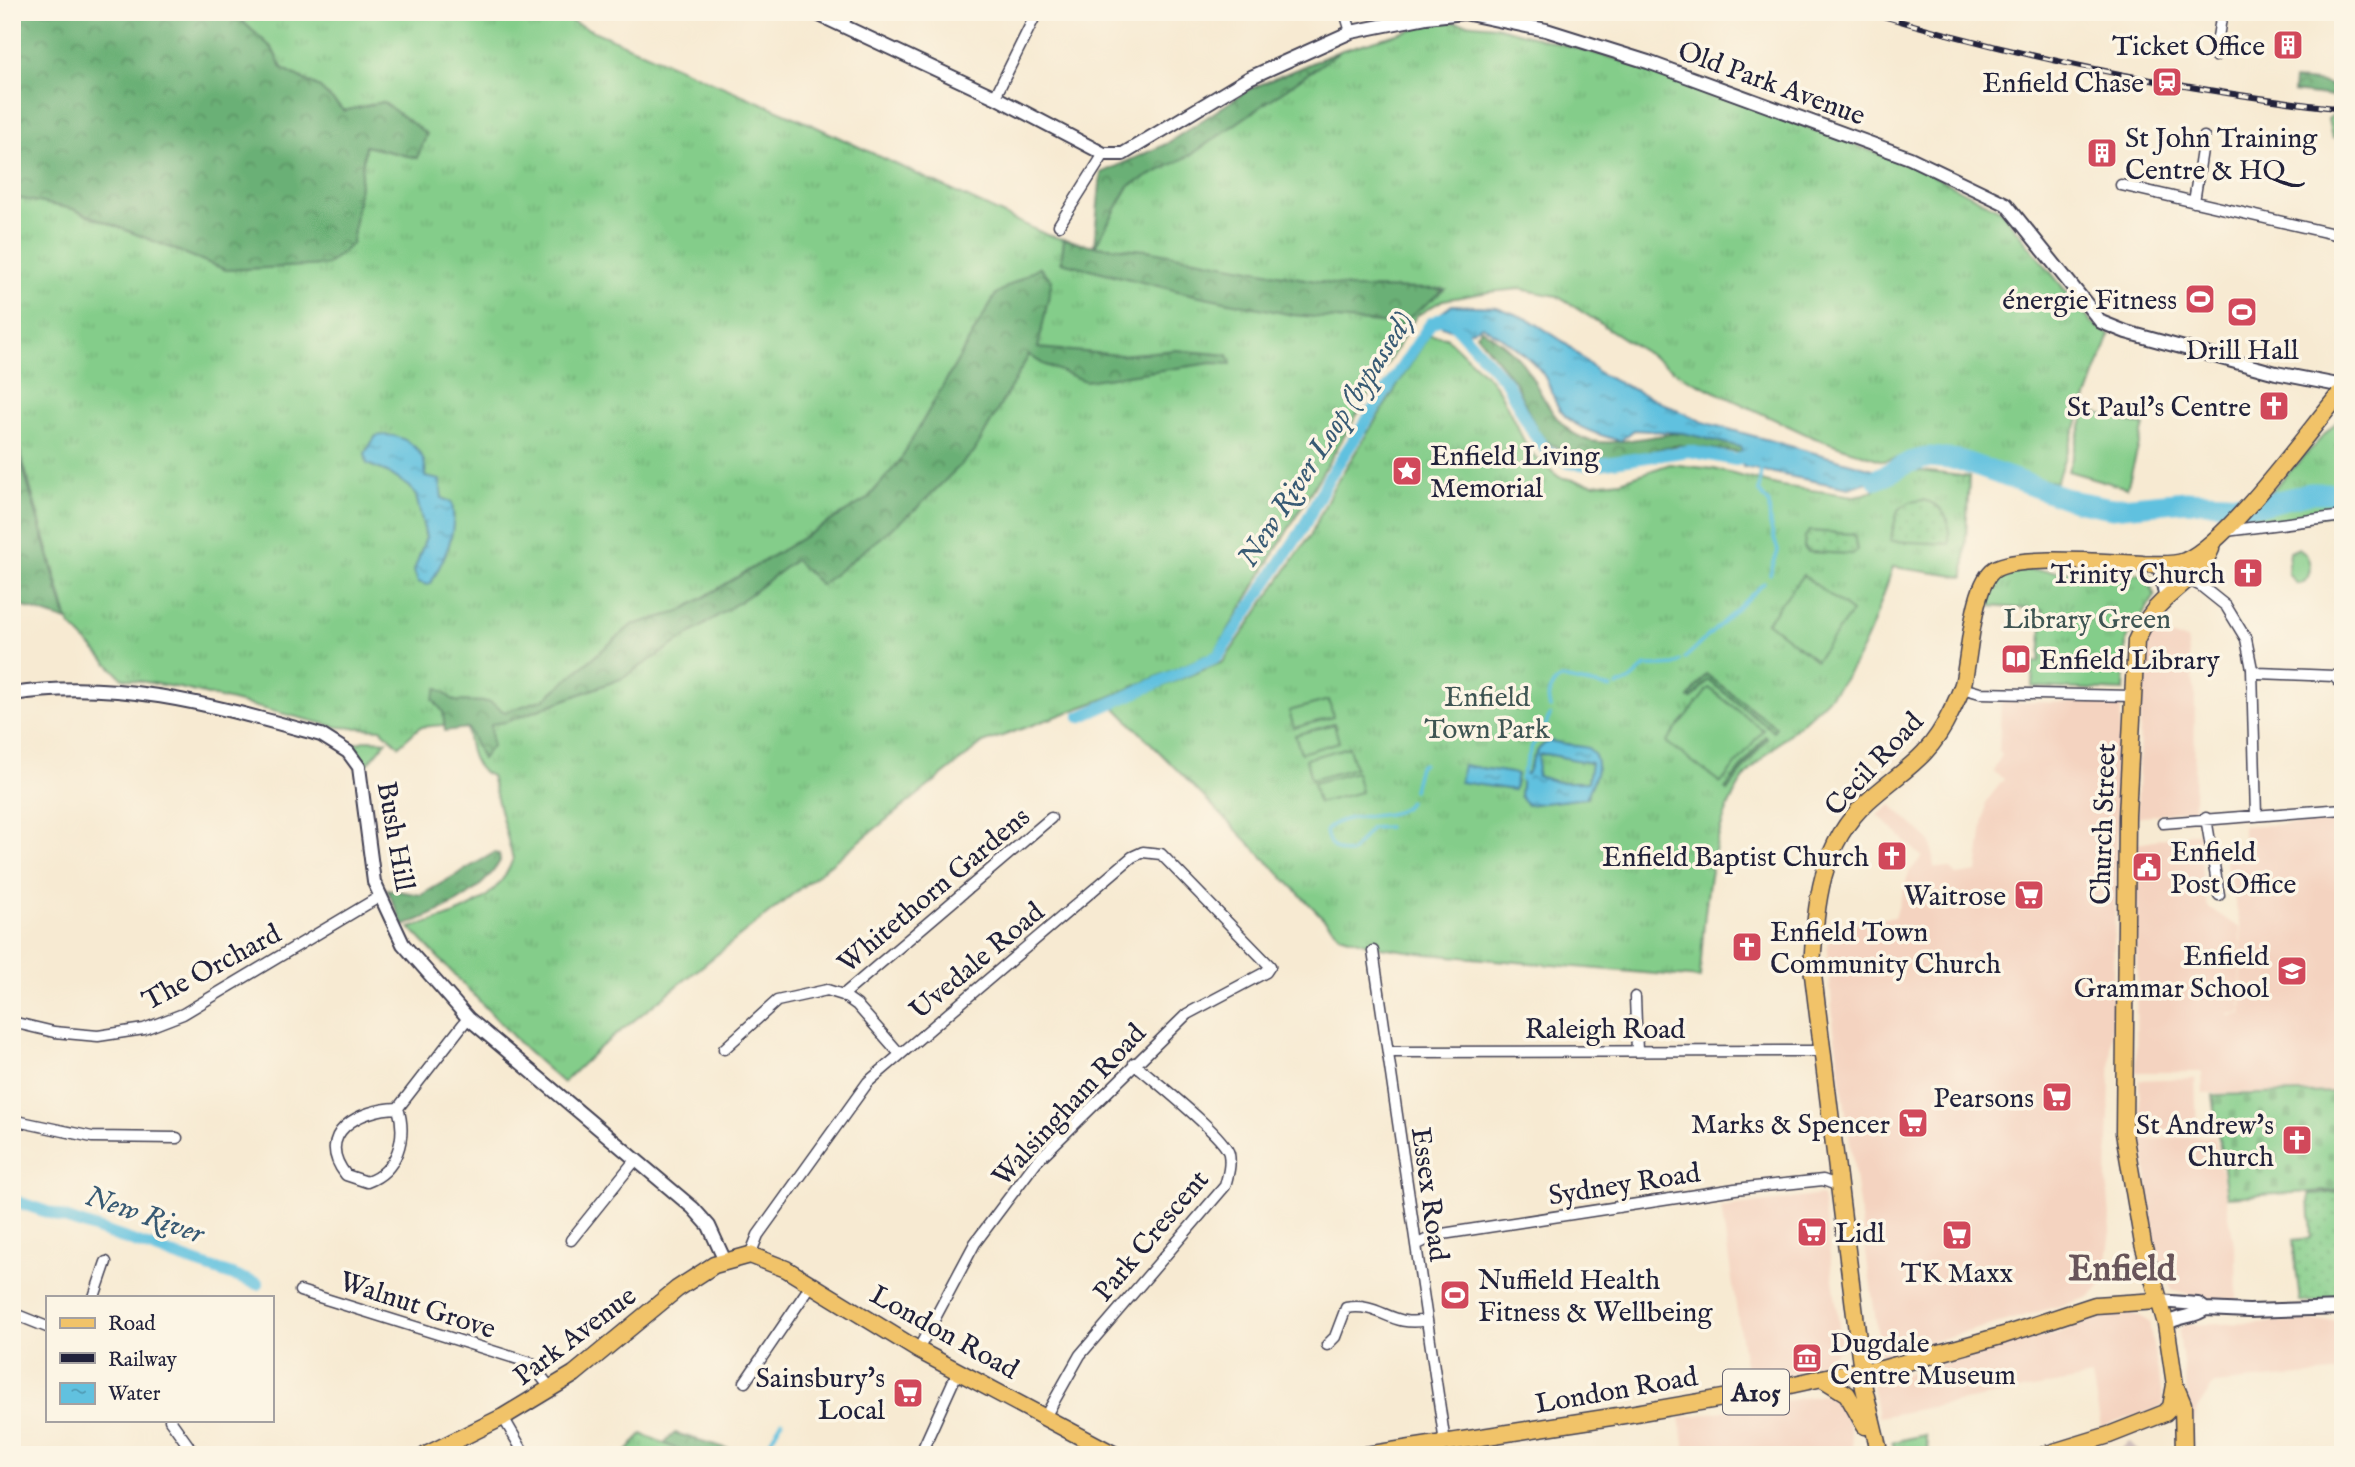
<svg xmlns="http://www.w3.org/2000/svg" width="2355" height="1467" font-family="'IM FELL English',serif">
<defs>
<pattern id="grass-tufts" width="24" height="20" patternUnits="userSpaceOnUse" patternTransform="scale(1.75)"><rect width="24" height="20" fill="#84cd8a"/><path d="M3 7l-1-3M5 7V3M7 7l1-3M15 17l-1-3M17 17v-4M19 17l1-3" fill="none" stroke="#72b078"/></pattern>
<pattern id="forest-crowns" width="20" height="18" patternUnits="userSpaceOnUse" patternTransform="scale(1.75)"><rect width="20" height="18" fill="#6bb076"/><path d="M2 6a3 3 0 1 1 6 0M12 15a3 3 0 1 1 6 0" fill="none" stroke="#588f62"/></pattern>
<pattern id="cemetery-stones" width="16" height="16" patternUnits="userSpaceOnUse" patternTransform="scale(1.75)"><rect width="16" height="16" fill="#84cd8a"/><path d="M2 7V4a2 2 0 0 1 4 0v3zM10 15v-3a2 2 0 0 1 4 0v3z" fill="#72b078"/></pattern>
<pattern id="garden-dots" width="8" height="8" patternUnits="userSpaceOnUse" patternTransform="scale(1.75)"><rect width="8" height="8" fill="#84cd8a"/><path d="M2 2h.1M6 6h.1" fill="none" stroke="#72b078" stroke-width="1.8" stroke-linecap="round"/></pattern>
<pattern id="water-ripples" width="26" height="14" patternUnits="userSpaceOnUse" patternTransform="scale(1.75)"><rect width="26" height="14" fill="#61c1df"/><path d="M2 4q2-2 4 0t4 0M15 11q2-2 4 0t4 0" fill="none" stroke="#509cb6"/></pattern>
</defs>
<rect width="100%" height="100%" fill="#fcf5e5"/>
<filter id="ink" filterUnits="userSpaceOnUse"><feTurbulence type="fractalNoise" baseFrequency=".0143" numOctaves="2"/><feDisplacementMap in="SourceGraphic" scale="14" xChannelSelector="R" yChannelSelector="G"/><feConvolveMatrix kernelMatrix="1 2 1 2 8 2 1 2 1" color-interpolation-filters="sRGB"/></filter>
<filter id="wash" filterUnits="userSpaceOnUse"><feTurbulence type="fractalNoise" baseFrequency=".00686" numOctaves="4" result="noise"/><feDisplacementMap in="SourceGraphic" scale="28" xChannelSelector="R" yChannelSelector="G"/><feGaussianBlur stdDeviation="1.57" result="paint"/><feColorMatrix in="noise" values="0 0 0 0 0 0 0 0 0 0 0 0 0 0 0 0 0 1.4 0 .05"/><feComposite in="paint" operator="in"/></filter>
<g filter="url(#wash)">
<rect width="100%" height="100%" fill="#f7ead2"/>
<path fill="#f4d3c0" d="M2163,635L2187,639L2195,694L2194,809L2137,817L2143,640Z
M2001,702L2121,703L2107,1180L2111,1231L2104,1282L2091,1297L1881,1356L1834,1031L1826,927L1895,917L1909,872L1922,857L1878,815L1891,805L1931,842L1934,867L1951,869L1957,875L1977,872L1986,802L2004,779L1993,772L2002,754L1999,752Z
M2343,822V1091L2203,1093L2202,1072H2136L2138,843L2199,832L2203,884L2208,907L2240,928L2241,1013L2228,1014V1016L2242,1014L2241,928L2225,859L2245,853L2242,826Z
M2195,1078L2197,1128L2141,1130L2139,1080Z
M2215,1136L2236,1256L2237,1301L2204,1300L2172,1290L2156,1254L2143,1140Z
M1822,1195L1841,1340L1837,1351L1807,1373L1748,1384L1721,1208Z
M2121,1313L2140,1316L2149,1322L2164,1406L2101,1427L2092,1377L1878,1417L1872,1384L2027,1339L2051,1336L2106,1314Z
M2343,1320V1372L2214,1384L2197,1409L2192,1432L2179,1331L2184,1325Z
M1822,1395L1833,1398L1848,1419L1853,1446L1845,1455H1686L1680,1418Z"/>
<path fill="#d0c0bc" d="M2129,1441L2143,1455H2115Z"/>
<path fill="url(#grass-tufts)" stroke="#537862" stroke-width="2" d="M241,12H549L808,123L1047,235L1094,247L1129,186L1250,89L1342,50L1442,21L1495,26L1646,67L1922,170L2000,210L2091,322L2110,335L2056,482L2040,480L1958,451L1933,450L1883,461L1812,437L1686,378L1557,296L1519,289L1489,292L1443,300L1416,316L1215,652L1107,698L983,743L598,1049L563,1083L526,1050L410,928C453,916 496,905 513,859L491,776C470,769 469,743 466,723L420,727L399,746L381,729L337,727L180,688L122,678L69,624L20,451L12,434V174L352,244L365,146L417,158L383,102L344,111L320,88L282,68L272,48L243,22Z
M1429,335L1446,337L1488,377L1500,392L1530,453L1559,477L1593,484L1621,481L1670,464L1713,469L1781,486L1854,496L1865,494L1913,470L1969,477L1964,577L1893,567C1880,603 1869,644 1847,675C1820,714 1775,740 1745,777C1710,822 1703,922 1700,978L1427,954L1374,946L1340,935L1114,706L1223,662L1311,534L1333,488Z
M2343,415V513L2238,526Z
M2299,548C2312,556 2314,576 2301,584L2296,583L2288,573L2290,552Z
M2014,570L2148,574L2155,581L2151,587L2155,596L2126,640L2124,691L2032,687L2033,663L2040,661L2043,610L1990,606C1992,587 1995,577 2014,570Z
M367,740L387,741L367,765L354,744Z
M642,1434L687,1453L624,1455Z
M1925,1435L1929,1455H1897L1892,1442Z"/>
<path fill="url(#forest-crowns)" stroke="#466958" stroke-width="2" d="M12,12H241L243,22L272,48L282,68L320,88L344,111L383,102L427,134L417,158L365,146L352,244L327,265L226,270L73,209L12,197Z
M1342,50L1191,155L1129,186L1095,246L1147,250L1354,288L1445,289L1400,325L1293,315L1190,294L1061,262L1064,239L1094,246L1101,173L1166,144L1250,89Z
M2294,80C2310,82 2338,80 2343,98L2293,92Z
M1039,267L1052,280L1038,348L1120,355L1176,350L1228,355L1231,364L1212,363L1085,381L1043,364L1029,355L974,452L917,508L821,585L795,560L748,596L623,678L506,722L491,724L492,746L482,759L468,728L445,731L443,712L433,699L437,688L455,701L490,702L505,712L544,699L632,625L679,612L867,499L899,462L996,294Z
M1481,329C1498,339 1515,352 1526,368C1542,392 1553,425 1582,438C1608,450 1656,433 1684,433C1702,433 1724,442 1742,447L1744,453L1678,445L1612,460L1576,457L1550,444L1538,432L1514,381L1476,334Z
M12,438L19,453L67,621L12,603Z
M1706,674L1776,727L1773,731L1708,680L1692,699L1689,698Z
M1765,736L1767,738L1727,791L1725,789Z
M494,853L499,854L500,861C480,896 440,912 404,926L387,889L421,895Z
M675,1433L749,1455H687L664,1443Z"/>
<path fill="url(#cemetery-stones)" stroke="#537862" stroke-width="2" d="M2343,1092V1190L2227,1197L2213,1095Z"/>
<path fill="url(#garden-dots)" stroke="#537862" stroke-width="2" d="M2333,115L2343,116V140L2332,138L2328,119Z
M1923,500C1947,505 1950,522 1949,544L1890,541L1898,510L1910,502Z
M1809,531L1854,534L1857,550L1853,554L1808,552L1804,548L1805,537Z
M2343,1192V1300L2300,1302L2293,1240L2311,1238L2309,1194Z"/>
<path fill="#84cd8a" stroke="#537862" stroke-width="2" d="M2086,410L2144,426L2127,488L2068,471Z
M1803,575L1852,612L1816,660L1767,622Z
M1709,688L1763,730L1721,783L1666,742Z
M1329,700L1333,717L1294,728L1289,711Z
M1334,724L1339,742L1301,753L1295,735Z
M1349,747L1355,768L1311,780L1306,759Z
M1356,772L1361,792L1318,803L1313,783Z"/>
<path fill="url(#water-ripples)" stroke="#42728d" stroke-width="2" fill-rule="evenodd" d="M1452,305L1497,307L1530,320L1564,342L1600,374L1703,422L1873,469L1877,479L1849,488L1743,467L1741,447L1684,433L1634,430L1620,441C1597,434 1567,427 1556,403C1551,392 1548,378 1539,369C1524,352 1502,337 1482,326C1464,336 1449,331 1432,320Z
M376,436C402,431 429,450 425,477L440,480L442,498L452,503C457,535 446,555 431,583L427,585L418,582L414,571L426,537L416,496L410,487L387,472L367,464L365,453Z
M1550,741L1588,748C1606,761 1593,782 1586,798L1527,805L1520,796L1522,773L1527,774C1532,761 1536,746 1550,741ZM1546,754L1591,763L1588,782H1558L1537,776L1539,755Z
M1463,765L1517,774L1514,790L1460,782Z"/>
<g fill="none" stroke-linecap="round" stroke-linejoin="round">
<path stroke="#61c1df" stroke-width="3.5" d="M1761,468L1759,491L1769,504L1770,525L1778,551L1770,574
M1685,658L1764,583
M1660,666L1675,665L1680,661
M1617,686L1629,681L1646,666H1658
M1550,708C1546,695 1549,685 1562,678L1611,688
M1543,731L1550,715
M1521,779L1532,746L1540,736
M1413,790L1419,766L1423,764
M1388,827L1371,828L1351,853C1336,854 1327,844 1326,830C1348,807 1395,825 1409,802
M762,1455L782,1421"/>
<path stroke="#61c1df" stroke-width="12" d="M1449,319L1506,382L1533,433L1547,451L1569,463L1592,465L1689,451L1736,460L1759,453
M1080,717L1218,656L1302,530L1328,479L1431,323L1450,315
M12,1200L258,1284"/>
<path stroke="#61c1df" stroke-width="21" d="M1877,479L1910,462L1930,457L1959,460L2075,501L2112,508L2186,501L2262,505L2310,493H2343"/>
</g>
</g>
<g filter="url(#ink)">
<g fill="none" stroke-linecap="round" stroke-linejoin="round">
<g stroke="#424052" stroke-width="13">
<path id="minor" d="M1345,12L1351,32
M843,24L849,12
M2215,56L2222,12
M995,97L1037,12
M2121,185L2343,236
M2194,202L2204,137
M1059,225L1104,154
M2226,531L2343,516
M2162,566L2201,586L2226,606L2246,639L2252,669L2256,816
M2252,669L2258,673L2334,676L2343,686
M1962,688L1980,693L2133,696
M2206,818L2219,895
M2163,823L2343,809
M1373,951L1445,1443
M1635,997L1637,1051
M12,1022L54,1032L98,1036L144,1029L183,1014L379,897
M724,1049L777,1001L827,990L843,995
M1388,1052L1823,1051
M900,1054L857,1005L843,995L1051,818
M398,1108C360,1109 313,1133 346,1175L367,1182C398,1171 407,1137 398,1108L468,1018
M12,1120L92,1137L177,1138
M571,1240L636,1159
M1418,1244L1436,1235L1735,1189L1823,1180L1839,1186
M750,1255L758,1235L868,1082L1132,857L1143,852L1161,854L1270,966L1266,972L1187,1014L1036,1162L975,1243L918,1350
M300,1291L531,1363L551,1389
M94,1297L106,1262
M12,1313L47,1327
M1327,1345L1335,1337L1346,1308C1382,1302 1389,1328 1427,1320
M745,1382L811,1285
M503,1417L525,1455
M1045,1417L1080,1355L1225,1186C1228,1175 1231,1165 1229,1154C1225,1136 1152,1079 1134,1063
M170,1420L195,1455
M920,1455L958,1371"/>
</g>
<g stroke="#424052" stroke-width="16">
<path id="tertiary" d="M813,12L995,97L1104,154H1123L1249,78L1351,32L1426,17L1464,13L1488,18L1546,30L1648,62L1910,158L2006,204L2101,322L2126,332L2276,373L2343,386
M2159,564L2166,599
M12,694C119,677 219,707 321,735L348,752L359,767L374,882L403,944L468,1018L693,1208L709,1226L725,1261
M2158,1301L2198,1304L2205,1309L2249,1311L2343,1308
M2166,1324C2179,1315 2194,1318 2205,1309"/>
</g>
<g stroke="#424052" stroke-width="19">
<path id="primary" d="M1823,1379L1847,1394L1865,1426
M426,1455L503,1417L574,1374L677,1289L714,1265L750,1255L786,1269L918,1350L1115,1455
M1366,1455L1624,1415L1758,1392L1850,1372L1882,1369L2004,1335L2095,1305L2158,1301
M1880,1455L1864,1388L1812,967C1816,906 1819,845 1868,801C1902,770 1929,759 1950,714C1955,704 1960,694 1963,684C1970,657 1972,584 1995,569C2020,554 2111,563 2143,564C2156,564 2173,566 2185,561C2230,541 2308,431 2343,390
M2044,1455L2109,1435L2165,1413L2171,1407L2175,1385
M2184,1455L2183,1404L2175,1385L2166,1324L2143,1244L2124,1133L2127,816L2136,641C2142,627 2150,613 2161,603C2177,587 2202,571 2211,549"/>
</g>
<use href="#minor" stroke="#fff" stroke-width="10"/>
<use href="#tertiary" stroke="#fff" stroke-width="12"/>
<use href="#primary" stroke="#f1c369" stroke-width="16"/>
<g stroke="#22223b" stroke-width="6">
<path id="rail" d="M1869,12C2025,59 2181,90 2343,109"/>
</g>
<use href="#rail" stroke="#fcf5e5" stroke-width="3.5" stroke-dasharray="10" stroke-linecap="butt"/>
</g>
</g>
<defs>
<g id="building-square" transform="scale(1.575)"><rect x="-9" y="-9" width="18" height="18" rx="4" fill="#d1495b" stroke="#fcf5e5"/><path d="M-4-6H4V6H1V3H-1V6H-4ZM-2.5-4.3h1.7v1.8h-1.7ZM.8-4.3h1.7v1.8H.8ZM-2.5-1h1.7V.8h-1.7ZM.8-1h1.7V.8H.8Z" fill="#fff"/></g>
<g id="station-square" transform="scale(1.575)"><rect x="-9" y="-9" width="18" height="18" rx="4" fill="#d1495b" stroke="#fcf5e5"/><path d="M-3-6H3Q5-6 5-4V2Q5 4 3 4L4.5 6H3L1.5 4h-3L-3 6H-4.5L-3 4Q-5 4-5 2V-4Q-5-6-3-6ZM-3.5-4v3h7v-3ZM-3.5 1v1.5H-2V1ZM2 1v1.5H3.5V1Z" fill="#fff"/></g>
<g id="stadium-square" transform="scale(1.575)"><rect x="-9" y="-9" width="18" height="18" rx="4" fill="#d1495b" stroke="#fcf5e5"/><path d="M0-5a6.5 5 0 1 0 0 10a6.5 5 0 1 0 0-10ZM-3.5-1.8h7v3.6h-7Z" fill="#fff"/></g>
<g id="church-square" transform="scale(1.575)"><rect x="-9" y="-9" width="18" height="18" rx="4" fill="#d1495b" stroke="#fcf5e5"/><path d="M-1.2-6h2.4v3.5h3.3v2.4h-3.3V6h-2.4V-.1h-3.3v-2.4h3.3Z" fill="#fff"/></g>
<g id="sight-square" transform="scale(1.575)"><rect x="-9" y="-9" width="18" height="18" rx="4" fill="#d1495b" stroke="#fcf5e5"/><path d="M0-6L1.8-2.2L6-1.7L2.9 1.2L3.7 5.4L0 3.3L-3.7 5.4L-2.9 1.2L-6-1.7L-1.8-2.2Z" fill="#fff"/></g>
<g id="library-square" transform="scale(1.575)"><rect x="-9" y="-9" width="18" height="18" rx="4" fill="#d1495b" stroke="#fcf5e5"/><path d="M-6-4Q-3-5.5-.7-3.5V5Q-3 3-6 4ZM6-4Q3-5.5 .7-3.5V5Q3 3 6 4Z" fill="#fff"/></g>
<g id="civic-square" transform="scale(1.575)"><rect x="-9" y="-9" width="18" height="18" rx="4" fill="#d1495b" stroke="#fcf5e5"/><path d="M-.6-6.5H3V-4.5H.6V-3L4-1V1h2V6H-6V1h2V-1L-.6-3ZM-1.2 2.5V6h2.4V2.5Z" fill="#fff"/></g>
<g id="supermarket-square" transform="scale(1.575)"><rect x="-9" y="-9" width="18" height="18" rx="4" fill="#d1495b" stroke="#fcf5e5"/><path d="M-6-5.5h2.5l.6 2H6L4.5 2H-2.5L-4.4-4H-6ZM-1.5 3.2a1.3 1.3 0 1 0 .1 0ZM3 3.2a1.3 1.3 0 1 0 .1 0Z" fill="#fff"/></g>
<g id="school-square" transform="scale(1.575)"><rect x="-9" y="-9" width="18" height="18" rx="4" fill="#d1495b" stroke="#fcf5e5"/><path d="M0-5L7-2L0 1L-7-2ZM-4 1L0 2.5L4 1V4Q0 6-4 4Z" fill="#fff"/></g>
<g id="museum-square" transform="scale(1.575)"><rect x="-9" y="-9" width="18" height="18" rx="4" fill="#d1495b" stroke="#fcf5e5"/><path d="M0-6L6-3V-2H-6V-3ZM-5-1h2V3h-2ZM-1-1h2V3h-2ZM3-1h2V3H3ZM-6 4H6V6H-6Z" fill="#fff"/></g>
</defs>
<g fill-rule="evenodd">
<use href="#building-square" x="2288" y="45"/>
<use href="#station-square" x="2167" y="82"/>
<use href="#building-square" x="2102" y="153"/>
<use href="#stadium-square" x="2200" y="299"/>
<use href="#stadium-square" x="2242" y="312"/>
<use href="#church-square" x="2274" y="406"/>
<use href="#sight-square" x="1407" y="471"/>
<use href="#church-square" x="2248" y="573"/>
<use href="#library-square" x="2016" y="659"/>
<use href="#church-square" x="1892" y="856"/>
<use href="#civic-square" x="2147" y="867"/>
<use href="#supermarket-square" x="2029" y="895"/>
<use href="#church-square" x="1747" y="947"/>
<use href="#school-square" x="2292" y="971"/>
<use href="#supermarket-square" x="2057" y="1097"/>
<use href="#supermarket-square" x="1913" y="1123"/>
<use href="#church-square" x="2297" y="1140"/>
<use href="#supermarket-square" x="1812" y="1232"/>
<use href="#supermarket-square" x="1957" y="1235"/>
<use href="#stadium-square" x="1455" y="1295"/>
<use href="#museum-square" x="1807" y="1358"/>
<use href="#supermarket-square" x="908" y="1393"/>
</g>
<g text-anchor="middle" stroke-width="7" stroke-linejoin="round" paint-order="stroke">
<rect fill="#fcf5e5" stroke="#63616e" stroke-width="2" x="1723" y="1369.5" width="66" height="45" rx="5"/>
<g font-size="26" font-weight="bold" fill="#22223b">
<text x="1756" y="1401">A105</text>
</g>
<g font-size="28" fill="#22223b" stroke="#fcf5e5" text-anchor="end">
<text x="2265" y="55">Ticket Office</text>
<text x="2144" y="92">Enfield Chase</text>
<text x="2125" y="147" text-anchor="start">St John Training<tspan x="2125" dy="32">Centre &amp; HQ</tspan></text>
<text x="2177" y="309">énergie Fitness</text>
<text x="2242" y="359" text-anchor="middle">Drill Hall</text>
<text x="2251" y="416">St Paul's Centre</text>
<text x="1430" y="465" text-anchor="start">Enfield Living<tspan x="1430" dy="32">Memorial</tspan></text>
<text x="2225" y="583">Trinity Church</text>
<text x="2039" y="669" text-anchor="start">Enfield Library</text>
<text x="2170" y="861" text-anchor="start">Enfield<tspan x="2170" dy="32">Post Office</tspan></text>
<text x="1869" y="866">Enfield Baptist Church</text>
<text x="2006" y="905">Waitrose</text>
<text x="1770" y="941" text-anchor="start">Enfield Town<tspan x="1770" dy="32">Community Church</tspan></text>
<text x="2269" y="965">Enfield<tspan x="2269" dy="32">Grammar School</tspan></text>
<text x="2034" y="1107">Pearsons</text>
<text x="1890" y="1133">Marks &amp; Spencer</text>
<text x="2274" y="1134">St Andrew's<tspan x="2274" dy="32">Church</tspan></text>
<text x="1835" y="1242" text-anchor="start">Lidl</text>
<text x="1957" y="1282" text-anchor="middle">TK Maxx</text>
<text x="1478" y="1289" text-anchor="start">Nuffield Health<tspan x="1478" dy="32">Fitness &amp; Wellbeing</tspan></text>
<text x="1830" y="1352" text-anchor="start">Dugdale<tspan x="1830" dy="32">Centre Museum</tspan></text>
<text x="885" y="1387">Sainsbury's<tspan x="885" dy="32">Local</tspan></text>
</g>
<g font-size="28" fill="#22223b" stroke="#fcf5e5">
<text transform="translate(1772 82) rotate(20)" y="10">Old Park Avenue</text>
<text transform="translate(1873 763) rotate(-47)" y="10">Cecil Road</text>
<text transform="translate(2102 824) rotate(-88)" y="10">Church Street</text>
<text transform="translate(397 836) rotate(80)" y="10">Bush Hill</text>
<text transform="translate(933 889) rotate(-40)" y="10">Whitethorn Gardens</text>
<text transform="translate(976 960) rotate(-40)" y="10">Uvedale Road</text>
<text transform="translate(211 966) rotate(-28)" y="10">The Orchard</text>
<text x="1605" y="1038">Raleigh Road</text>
<text transform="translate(1068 1104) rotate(-47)" y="10">Walsingham Road</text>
<text transform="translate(1624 1183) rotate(-9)" y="10">Sydney Road</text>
<text transform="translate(1431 1194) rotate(82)" y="10">Essex Road</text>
<text transform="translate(1150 1235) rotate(-50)" y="10">Park Crescent</text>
<text transform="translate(418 1304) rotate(18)" y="10">Walnut Grove</text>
<text transform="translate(945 1331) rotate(29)" y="10">London Road</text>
<text transform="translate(574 1335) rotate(-37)" y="10">Park Avenue</text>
<text transform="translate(1616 1389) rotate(-10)" y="10">London Road</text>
</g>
<g font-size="28" fill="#3f5553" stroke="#fcf5e5">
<text x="2087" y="628">Library Green</text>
<text x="1487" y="706">Enfield<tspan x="1487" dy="32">Town Park</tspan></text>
</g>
<g font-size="30" font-style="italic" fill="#385a74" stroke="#fcf5e5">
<text transform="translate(1325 439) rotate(-57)" y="10">New River Loop (bypassed)</text>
<text transform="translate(145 1214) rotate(19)" y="10">New River</text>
</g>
<g font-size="35" font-weight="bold" fill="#68555a" stroke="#fcf5e5">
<text x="2122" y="1280">Enfield</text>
</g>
</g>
<rect width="2355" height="1467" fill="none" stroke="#fcf5e5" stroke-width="42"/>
<rect x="46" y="1296" width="228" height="126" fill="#fcf5e5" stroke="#a5a1a1" stroke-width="2"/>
<rect x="60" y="1318" width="35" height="10" fill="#f1c369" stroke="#a5a1a1" stroke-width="2"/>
<text x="108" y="1330" font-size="21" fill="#22223b">Road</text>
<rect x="60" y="1353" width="35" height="10" fill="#22223b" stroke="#a5a1a1" stroke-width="2"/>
<text x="108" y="1366" font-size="21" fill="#22223b">Railway</text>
<rect x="60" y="1383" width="35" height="21" fill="url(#water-ripples)" stroke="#a5a1a1" stroke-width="2"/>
<text x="108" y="1400" font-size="21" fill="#22223b">Water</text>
</svg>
